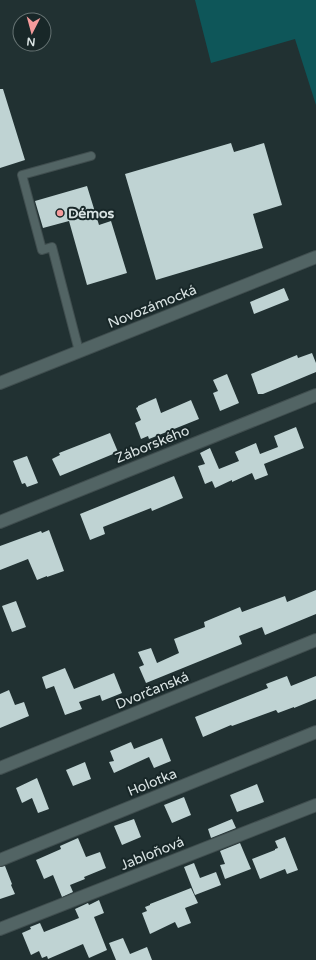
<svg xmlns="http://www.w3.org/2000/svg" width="316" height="960" font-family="'Varela Round',sans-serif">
<rect width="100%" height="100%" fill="#213132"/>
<path fill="#0e5659" d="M195,0H316V105L295,39L211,63Z"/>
<path fill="#bfd3d3" d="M0,89H3L25,160L0,168Z
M231,143L234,152L264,143L282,205L253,214L263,248L156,280L125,174Z
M87,186L99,225L111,221L127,273L87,285L69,221L43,228L35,201Z
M284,288L289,300L254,314L250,302Z
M312,353L316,363V372L280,387L263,394H258L251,374L297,355L298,358Z
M227,374L239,403L220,411L213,393L218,391L213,380Z
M156,398L161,413L191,400L199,419L149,439L148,436L141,439L135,423L141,420L136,408L138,407V406Z
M296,427L304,448L264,464L268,475L255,480L252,473L232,482V480L215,488L212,481L205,484L198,466L205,464L200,453L210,448L219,469L239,461L235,452L256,443L260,454L278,447L274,436Z
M110,433L118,452L60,476L52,459L60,455L59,453Z
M27,456L38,483L27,487L25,483L22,484L13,461Z
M174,476L183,498L152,511L151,508L103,527L105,534L90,540L80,514Z
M49,530L64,571L47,577V576L37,580L28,559L0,570V546L41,531L42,533Z
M316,590V614L265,635L262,627L239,636L242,644L146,683L139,667L144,665L138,652L151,648L157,663L179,653L174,639L205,627L204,622L240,607L242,612L285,596L287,602Z
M16,601L26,627L12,632L2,606Z
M65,668L74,689L114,673L122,693L102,701L100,695L79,702L82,709L65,715L54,686L46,689L42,677Z
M287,676L291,686L316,676V699L294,708V707L278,713L276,710L232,726L231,725L203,737L195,717L268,688L266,684Z
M9,690L15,705L24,702L29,716L0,728V694Z
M162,738L171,761L154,768L149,757L114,773L109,762L114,761L110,751L131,742L134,749Z
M85,762L91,779L73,786L66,770Z
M37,778L49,809L38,813L32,798L22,803L16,788Z
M257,784L264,802L237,812L230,795Z
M184,797L191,815L172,823L164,805Z
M134,819L141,837L122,845L114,826Z
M232,819L236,828L211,838L208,829Z
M285,837L298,870L287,874L285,869L260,879L252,859L275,850V849L278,848L275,841Z
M78,838L86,857L100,852L106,868L84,877L85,879L70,885L73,892L62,897L53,875L44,879L36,860L61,849L60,846Z
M240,843L251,869L225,879L220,865L225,864L220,851Z
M194,863L200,878L216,872L221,885L195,895L184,867Z
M5,866L12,884L11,885L15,894L0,899V867Z
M191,888L198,903L185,908L191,923L178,928L175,922L150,934L142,913L147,911L145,907L150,905V904Z
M99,900L104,913L94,917L107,950L89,958L83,944L48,959L47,956L42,958L39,951L31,955L22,933L31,929L30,927L40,923L44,932L79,918L75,909L88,903L89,905Z
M123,938L130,954L147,947L152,960H116L109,943Z"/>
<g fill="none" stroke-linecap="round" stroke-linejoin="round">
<g stroke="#404e4f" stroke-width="10">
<path id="lane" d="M79,351L52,247L42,250L22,175L91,156"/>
</g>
<g stroke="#404e4f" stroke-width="14">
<path id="street" d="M0,383L316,257
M0,522L316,395
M0,768L316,640
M0,860L316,732
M0,929L316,805"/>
</g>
<use href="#lane" stroke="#526464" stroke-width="8"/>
<use href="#street" stroke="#526464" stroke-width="12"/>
</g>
<circle fill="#f59b9c" stroke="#182728" stroke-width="1.5" cx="60" cy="213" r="4"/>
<g text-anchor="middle" stroke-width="4" stroke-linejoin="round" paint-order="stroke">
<g font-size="14" font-weight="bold" fill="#dae4e4" stroke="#182728" text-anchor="start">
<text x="68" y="218">Démos</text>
</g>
<g font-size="14" fill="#dae4e4" stroke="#182728">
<text transform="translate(152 306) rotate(-22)" y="5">Novozámocká</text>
<text transform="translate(152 444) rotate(-22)" y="5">Záborského</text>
<text transform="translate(152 690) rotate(-22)" y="5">Dvorčanská</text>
<text transform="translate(152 782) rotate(-22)" y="5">Holotka</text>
<text transform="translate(152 853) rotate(-22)" y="5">Jabloňová</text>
</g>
</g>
<g transform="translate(32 32) rotate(186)"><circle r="19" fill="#182728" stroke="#667373"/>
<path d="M0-3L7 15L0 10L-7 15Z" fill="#f59b9c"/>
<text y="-6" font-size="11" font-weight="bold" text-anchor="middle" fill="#dae4e4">N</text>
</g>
</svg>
